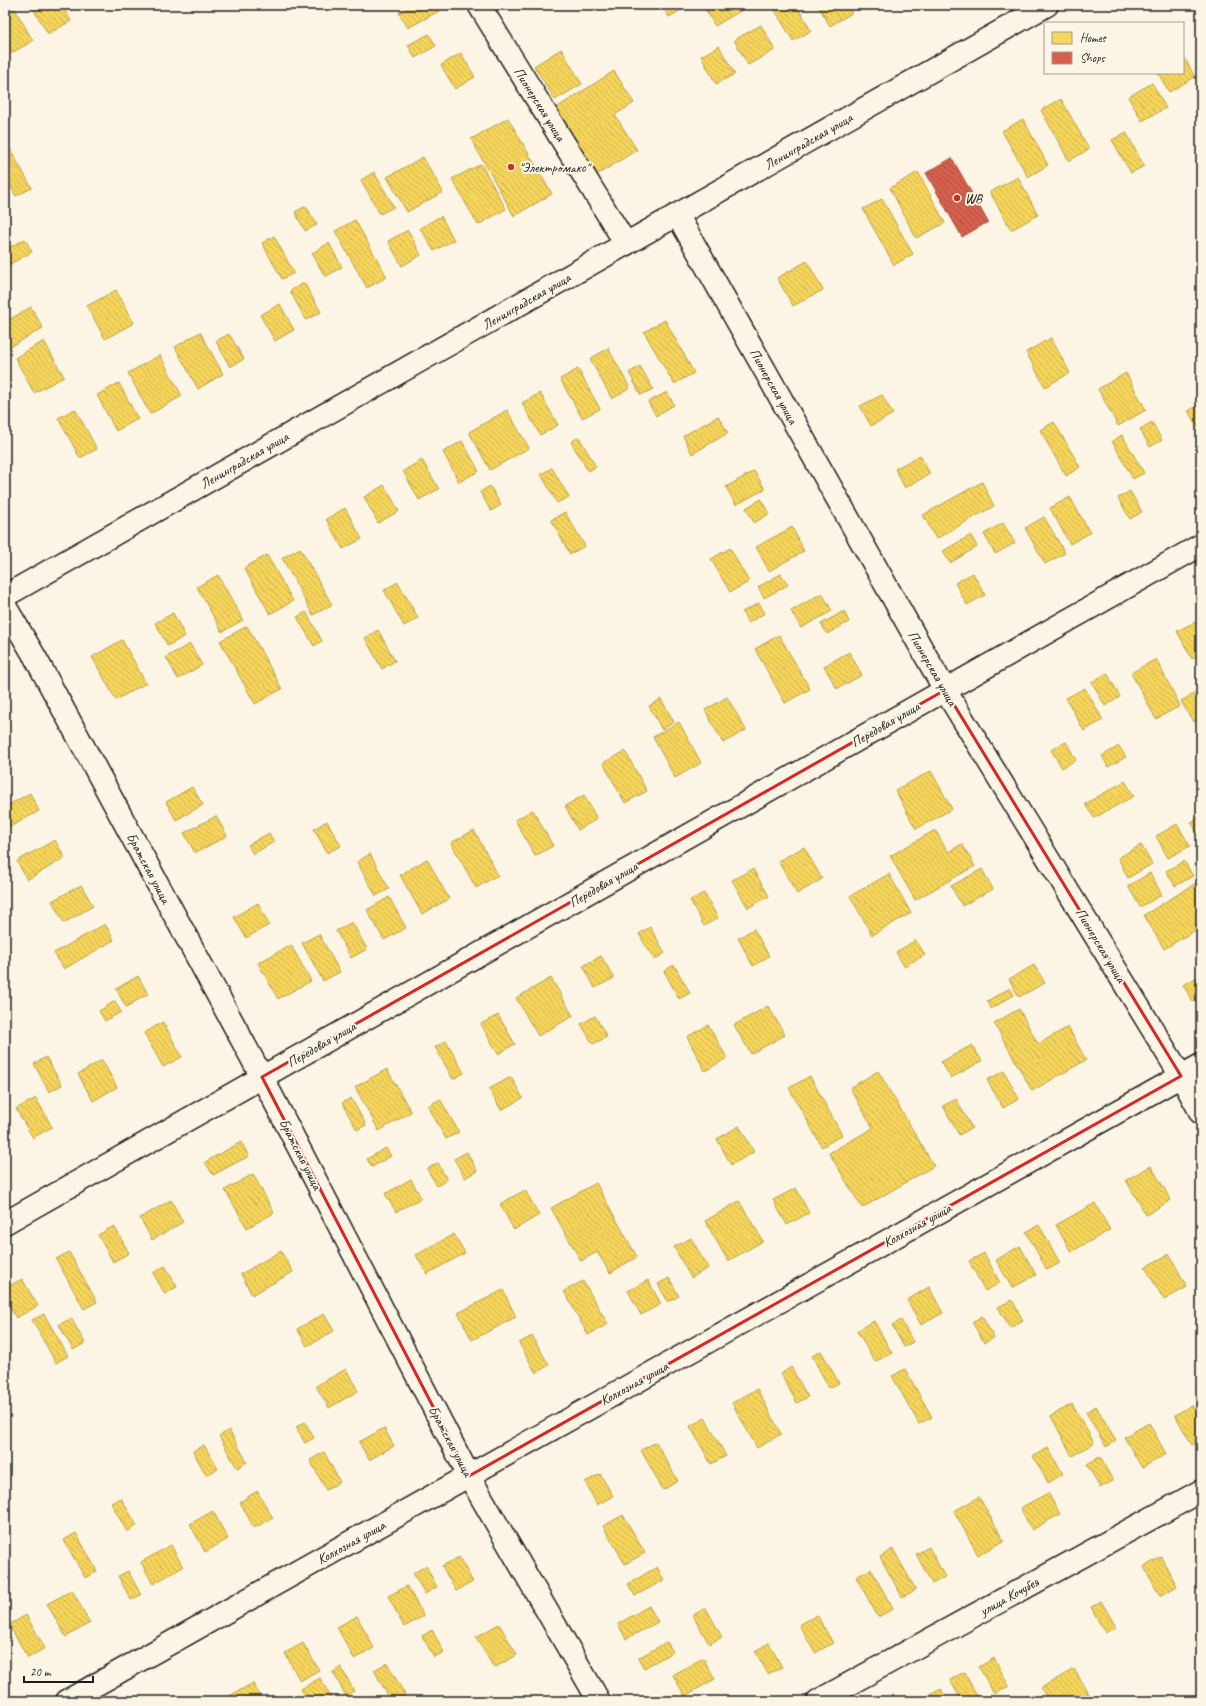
<svg xmlns="http://www.w3.org/2000/svg" width="1206" height="1706" font-family="Caveat,sans-serif">
<defs>
<pattern id="homes-back-hatch" width="6" height="6" patternUnits="userSpaceOnUse"><rect width="6" height="6" fill="#f6d55c"/><path d="M-1 5l2 2M0 0l6 6M5-1l2 2" fill="none" stroke="#d2b64f"/></pattern>
<pattern id="shops-back-hatch" width="6" height="6" patternUnits="userSpaceOnUse"><rect width="6" height="6" fill="#d6604d"/><path d="M-1 5l2 2M0 0l6 6M5-1l2 2" fill="none" stroke="#ad4e3f"/></pattern>
</defs>
<rect width="100%" height="100%" fill="#fcf5e5"/>
<filter id="ink" filterUnits="userSpaceOnUse"><feTurbulence type="fractalNoise" baseFrequency=".025" numOctaves="2"/><feDisplacementMap in="SourceGraphic" scale="8" xChannelSelector="R" yChannelSelector="G"/><feConvolveMatrix kernelMatrix="1 2 1 2 8 2 1 2 1" color-interpolation-filters="sRGB"/></filter>
<g filter="url(#ink)">
<path fill="url(#homes-back-hatch)" stroke="#b59e49" d="M31,5H62L71,21L48,34Z
M413,5H435L439,11L408,28L399,13Z
M662,5H690L669,17Z
M714,5H748L749,6L715,26L706,10Z
M772,5H797L811,31L793,41Z
M818,5H848L852,13L830,26Z
M15,9L33,41L8,55L5,49V15Z
M761,25L775,50L748,65L734,40Z
M429,34L436,46L415,58L408,45Z
M719,46L735,74L716,84L701,56Z
M561,49L582,84L555,100L534,66Z
M461,53L475,77L455,89L441,65Z
M1183,55L1195,77L1169,92L1158,73H1183Z
M614,71L634,103L615,115L637,150L595,176L553,110Z
M1152,83L1166,108L1142,121L1128,97Z
M1061,99L1089,149L1069,161L1041,110Z
M508,118L552,194L514,216L471,139Z
M1023,119L1048,165L1028,177L1002,131Z
M1126,132L1144,166L1131,173L1112,140Z
M5,140L32,188L16,196L5,177Z
M423,157L443,192L407,212L387,177Z
M481,164L506,209L478,225L452,179Z
M374,172L394,207L380,214L361,180Z
M918,172L945,223L916,238L890,188Z
M1018,177L1038,215L1011,230L990,192Z
M882,199L913,254L894,265L863,209Z
M306,206L317,225L305,231L295,212Z
M441,216L454,240L434,251L420,228Z
M355,220L387,277L367,288L335,231Z
M408,230L421,255L402,266L388,241Z
M274,236L294,273L282,279L262,243Z
M25,239L32,252L5,267V250Z
M329,243L342,267L325,277L312,253Z
M807,261L823,290L793,306L777,278Z
M304,283L321,312L306,320L290,291Z
M116,290L134,323L105,339L87,306Z
M280,304L294,330L275,341L260,315Z
M31,307L43,328L5,350V322Z
M665,320L694,373L674,384L644,332Z
M200,332L223,374L198,389L175,347Z
M229,334L244,359L230,367L216,341Z
M1051,338L1070,373L1045,387L1026,352Z
M44,341L64,377L34,393L15,358Z
M608,348L630,388L612,399L590,359Z
M160,355L182,396L150,414L128,373Z
M640,366L653,389L641,395L629,373Z
M578,369L600,409L582,418L560,379Z
M1126,373L1146,410L1118,426L1098,389Z
M119,383L138,419L116,431L97,395Z
M667,392L674,405L656,416L648,402Z
M540,393L558,425L540,435L522,403Z
M882,395L893,414L871,426L860,406Z
M1201,404V433L1188,411Z
M75,409L97,449L80,458L58,418Z
M507,410L529,448L490,470L469,432Z
M718,416L728,433L692,454L683,436Z
M1054,422L1080,467L1066,476L1040,430Z
M1152,422L1162,440L1150,447L1140,429Z
M1122,435L1144,473L1133,479L1112,441Z
M579,437L596,467L588,471L571,442Z
M462,441L479,471L459,482L443,452Z
M920,455L930,474L905,488L895,469Z
M422,460L439,489L419,500L403,471Z
M552,468L569,497L557,503L541,474Z
M754,471L765,489L736,505L726,487Z
M982,482L994,506L936,539L923,515Z
M384,485L399,511L378,523L364,497Z
M490,486L501,505L491,511L480,492Z
M1130,491L1142,512L1130,519L1118,498Z
M1070,497L1090,533L1070,544L1050,508Z
M761,499L769,514L754,523L746,508Z
M345,508L362,539L343,549L326,519Z
M565,512L585,546L570,554L551,520Z
M1044,517L1065,553L1045,564L1025,528Z
M1003,523L1015,543L995,554L984,534Z
M792,527L804,551L769,571L756,547Z
M971,535L977,547L950,563L943,551Z
M300,548L332,605L313,615L282,558Z
M730,548L749,582L730,592L711,559Z
M267,555L293,601L270,614L244,568Z
M973,573L985,595L967,605L955,583Z
M781,574L788,585L764,598L758,587Z
M218,575L243,620L222,632L197,587Z
M398,582L418,618L404,626L384,590Z
M822,593L832,611L801,628L791,611Z
M759,603L765,613L748,623L742,612Z
M844,611L849,622L827,634L821,624Z
M306,612L322,641L314,646L297,617Z
M173,613L185,636L168,646L155,623Z
M1195,622L1201,633V654L1192,659L1177,631Z
M247,626L282,689L255,704L220,641Z
M378,630L395,661L382,669L365,638Z
M779,635L810,689L785,703L755,649Z
M122,640L146,683L116,700L92,657Z
M190,644L202,665L178,679L166,657Z
M849,652L862,675L837,689L824,666Z
M1156,659L1180,706L1156,719L1131,673Z
M1107,673L1120,697L1105,706L1092,682Z
M1085,688L1103,720L1084,731L1066,698Z
M1199,691L1201,695V718L1193,722L1181,701Z
M727,697L746,730L723,743L705,710Z
M661,699L674,722L662,730L649,706Z
M679,722L701,763L675,778L653,737Z
M1066,742L1076,760L1062,768L1051,750Z
M1119,746L1126,757L1108,767L1102,756Z
M625,751L647,791L625,803L603,763Z
M931,771L952,809L916,829L895,790Z
M1125,781L1134,796L1094,818L1085,804Z
M192,787L203,805L176,820L166,802Z
M30,793L39,811L10,827L5,818V807Z
M584,795L597,819L578,830L565,806Z
M533,810L553,846L535,856L515,820Z
M216,816L227,836L195,853L184,833Z
M1201,816V839L1191,822Z
M327,821L341,846L327,853L314,829Z
M1177,824L1190,846L1168,858L1156,836Z
M474,830L498,875L476,888L451,843Z
M935,830L948,852L962,844L975,866L915,900L890,856Z
M269,833L274,842L253,854L248,845Z
M55,840L65,858L27,880L17,861Z
M1141,845L1152,864L1128,878L1118,858Z
M804,847L822,879L797,894L778,861Z
M370,854L389,889L376,896L357,862Z
M427,859L449,899L422,914L400,875Z
M1184,861L1193,876L1175,886L1166,871Z
M753,869L769,896L748,908L732,880Z
M982,869L993,889L962,906L951,886Z
M1150,873L1162,895L1140,907L1128,886Z
M889,874L911,913L872,935L850,896Z
M1198,882L1201,888V900L1197,903L1201,910V927L1164,949L1144,915Z
M81,885L93,906L64,923L52,901Z
M704,893L718,918L704,926L690,900Z
M389,897L406,928L384,940L367,910Z
M258,903L269,925L246,938L234,917Z
M352,922L367,949L351,958L336,931Z
M105,924L114,940L64,969L54,953Z
M650,927L665,953L654,960L639,934Z
M754,929L769,956L753,966L738,938Z
M319,934L340,972L323,981L302,943Z
M916,940L925,955L904,966L896,952Z
M291,945L311,981L278,999L258,963Z
M601,956L614,978L595,988L583,966Z
M674,965L690,993L679,999L664,971Z
M1034,965L1045,983L1019,997L1009,979Z
M1201,975V997L1193,1002L1183,985Z
M138,976L148,994L126,1007L116,989Z
M551,978L573,1016L538,1036L516,998Z
M1010,988L1014,995L991,1009L987,1001Z
M115,1001L121,1012L105,1021L99,1011Z
M768,1006L785,1035L751,1054L734,1025Z
M1019,1009L1038,1044L1068,1027L1086,1060L1032,1091L994,1023Z
M498,1015L515,1044L498,1054L481,1024Z
M595,1016L607,1037L593,1044L581,1024Z
M163,1022L182,1057L163,1067L144,1033Z
M708,1025L727,1058L705,1071L687,1037Z
M446,1041L464,1073L453,1079L435,1047Z
M972,1045L982,1061L951,1078L941,1062Z
M46,1057L62,1085L49,1092L34,1064Z
M102,1060L117,1087L93,1101L78,1074Z
M387,1069L411,1112L379,1131L355,1087Z
M878,1071L934,1166L862,1208L829,1153L873,1128L850,1088Z
M1004,1071L1019,1099L1003,1108L987,1080Z
M810,1076L842,1135L822,1147L789,1088Z
M511,1077L523,1098L501,1110L489,1089Z
M36,1098L52,1127L33,1138L16,1109Z
M351,1098L366,1125L357,1130L342,1103Z
M440,1099L459,1132L446,1139L428,1106Z
M956,1099L972,1128L959,1135L943,1106Z
M739,1126L754,1152L731,1165L717,1139Z
M241,1142L249,1156L213,1175L205,1162Z
M386,1148L391,1156L372,1167L367,1159Z
M467,1152L477,1171L465,1178L454,1159Z
M438,1163L447,1180L437,1186L427,1169Z
M1151,1166L1171,1200L1146,1215L1126,1180Z
M253,1174L274,1213L247,1228L225,1190Z
M411,1179L421,1198L396,1212L385,1194Z
M596,1183L637,1257L610,1273L597,1252L581,1261L551,1208Z
M796,1188L809,1213L787,1225L773,1200Z
M525,1190L539,1215L514,1230L500,1204Z
M171,1200L183,1222L152,1240L140,1218Z
M739,1201L763,1241L728,1261L705,1221Z
M1095,1203L1110,1230L1071,1252L1056,1225Z
M1039,1225L1060,1263L1047,1270L1026,1232Z
M114,1226L129,1253L113,1262L98,1235Z
M454,1234L465,1253L427,1274L416,1255Z
M691,1238L708,1268L691,1278L674,1247Z
M1020,1246L1036,1275L1012,1288L996,1260Z
M281,1251L293,1272L252,1295L241,1274Z
M69,1252L97,1302L84,1309L56,1259Z
M984,1253L1000,1283L985,1291L969,1261Z
M1169,1254L1187,1287L1164,1300L1145,1267Z
M165,1266L177,1287L165,1294L153,1273Z
M669,1278L679,1296L668,1302L658,1284Z
M22,1279L38,1306L16,1318L5,1298V1288Z
M648,1280L661,1304L641,1315L628,1291Z
M583,1281L608,1324L588,1335L564,1291Z
M929,1287L943,1313L921,1325L907,1300Z
M503,1290L516,1317L472,1340L458,1313Z
M1012,1300L1023,1320L1010,1328L998,1307Z
M44,1314L68,1356L56,1363L32,1320Z
M324,1314L334,1331L307,1346L297,1329Z
M982,1316L994,1338L984,1343L972,1322Z
M71,1318L85,1343L73,1350L59,1325Z
M901,1320L913,1342L904,1347L892,1325Z
M874,1321L892,1353L875,1362L857,1331Z
M1201,1335V1343L1197,1337Z
M532,1336L549,1365L536,1373L519,1343Z
M821,1351L839,1383L829,1388L812,1356Z
M791,1367L808,1397L797,1403L781,1374Z
M346,1369L358,1391L329,1408L316,1386Z
M905,1369L932,1417L919,1424L892,1376Z
M757,1389L781,1434L757,1448L732,1403Z
M1072,1404L1094,1443L1072,1456L1051,1416Z
M1192,1405L1201,1422V1440L1192,1445L1175,1415Z
M1096,1406L1116,1441L1106,1447L1086,1412Z
M705,1418L726,1456L711,1464L690,1426Z
M305,1422L314,1438L305,1443L296,1427Z
M1149,1423L1166,1454L1142,1468L1124,1437Z
M384,1428L394,1446L369,1460L359,1442Z
M229,1430L247,1462L237,1468L219,1436Z
M656,1442L678,1481L663,1490L641,1450Z
M204,1445L218,1469L206,1475L193,1451Z
M1048,1448L1063,1474L1048,1483L1033,1456Z
M324,1452L340,1482L326,1490L310,1460Z
M1100,1457L1113,1481L1100,1488L1087,1464Z
M600,1474L613,1496L597,1505L585,1482Z
M257,1491L273,1518L254,1528L240,1502Z
M1048,1493L1060,1514L1032,1530L1020,1508Z
M979,1497L1004,1541L978,1555L954,1511Z
M121,1498L137,1526L127,1532L111,1503Z
M213,1511L228,1539L205,1552L190,1524Z
M623,1515L645,1553L625,1564L603,1526Z
M76,1533L97,1571L85,1578L64,1540Z
M171,1545L183,1567L153,1584L141,1562Z
M929,1547L945,1577L932,1584L916,1554Z
M893,1549L916,1590L902,1597L880,1557Z
M459,1557L473,1582L456,1591L442,1566Z
M1161,1557L1177,1586L1160,1596L1144,1567Z
M426,1566L437,1587L425,1594L413,1573Z
M657,1567L664,1580L635,1596L628,1584Z
M871,1569L893,1609L878,1617L856,1577Z
M128,1571L141,1595L131,1600L118,1576Z
M407,1586L424,1616L404,1627L388,1596Z
M72,1590L90,1623L66,1637L47,1604Z
M1101,1601L1116,1627L1105,1633L1091,1607Z
M649,1606L658,1622L626,1639L618,1624Z
M706,1608L722,1637L709,1644L693,1615Z
M26,1615L45,1648L28,1658L9,1625Z
M817,1615L833,1643L815,1653L799,1625Z
M357,1616L374,1648L354,1659L337,1627Z
M499,1624L517,1655L494,1668L476,1637Z
M432,1630L444,1652L434,1657L422,1636Z
M667,1642L673,1652L644,1668L638,1658Z
M303,1643L319,1670L300,1681L285,1653Z
M769,1643L782,1667L768,1674L755,1651Z
M703,1658L715,1679L685,1696L673,1675Z
M994,1658L1009,1686L994,1694L979,1667Z
M387,1663L405,1695L395,1701H391L374,1670Z
M341,1667L354,1691L346,1696L333,1672Z
M1074,1669L1093,1701H1049L1041,1688Z
M964,1672L980,1701H962L950,1680Z
M320,1678L333,1701H308L301,1689Z
M253,1683L262,1701H228L226,1698Z
M941,1689L947,1701H924L923,1699Z"/>
<path fill="url(#shops-back-hatch)" stroke="#9e4c3e" d="M952,158L988,222L962,237L926,173Z"/>
<g fill="none" stroke-linecap="round" stroke-linejoin="round">
<g stroke="#1c1c1c" stroke-width="25">
<path id="street" d="M479,5L626,244
M678,216L945,690L1181,1076L1201,1113
M5,606L35,657L262,1077L469,1476L599,1701
M5,1223L1201,545
M67,1701L1201,1065
M818,1701L1201,1491"/>
</g>
<g stroke="#1c1c1c" stroke-width="25">
<path id="secondary" d="M5,596L1047,5"/>
</g>
<use href="#street" stroke="#fcf5e5" stroke-width="22"/>
<use href="#secondary" stroke="#fcf5e5" stroke-width="22"/>
</g>
</g>
<path fill="none" stroke="#d62828" stroke-width="3" stroke-linejoin="round" d="M945,690L1181,1076L469,1476L262,1077Z"/>
<g fill="#c8321e" stroke="#fcf5e5" stroke-width="1.5">
<circle cx="511" cy="167" r="4"/>
<circle cx="957" cy="198" r="4"/>
</g>
<g text-anchor="middle" stroke-width="4" stroke-linejoin="round" paint-order="stroke">
<g font-size="14" fill="#1c1c1c" stroke="#fcf5e5">
<text transform="translate(540 104) rotate(58)" y="5">Пионерская улица</text>
<text transform="translate(808 141) rotate(-30)" y="5">Ленинградская улица</text>
<text transform="translate(526 301) rotate(-30)" y="5">Ленинградская улица</text>
<text transform="translate(774 386) rotate(61)" y="5">Пионерская улица</text>
<text transform="translate(244 460) rotate(-30)" y="5">Ленинградская улица</text>
<text transform="translate(933 668) rotate(60)" y="5">Пионерская улица</text>
<text transform="translate(885 724) rotate(-30)" y="5">Передовая улица</text>
<text transform="translate(149 868) rotate(62)" y="5">Братская улица</text>
<text transform="translate(603 884) rotate(-30)" y="5">Передовая улица</text>
<text transform="translate(1101 945) rotate(59)" y="5">Пионерская улица</text>
<text transform="translate(321 1044) rotate(-30)" y="5">Передовая улица</text>
<text transform="translate(301 1154) rotate(63)" y="5">Братская улица</text>
<text transform="translate(917 1225) rotate(-29)" y="5">Колхозная улица</text>
<text transform="translate(634 1383) rotate(-29)" y="5">Колхозная улица</text>
<text transform="translate(451 1441) rotate(62)" y="5">Братская улица</text>
<text transform="translate(351 1542) rotate(-29)" y="5">Колхозная улица</text>
<text transform="translate(1009 1596) rotate(-29)" y="5">улица Кочубея</text>
</g>
<g font-size="14" fill="#1c1c1c" stroke="#fcf5e5" text-anchor="start">
<text x="519" y="172">"Электромакс"</text>
<text x="965" y="203">WB</text>
</g>
</g>
<rect width="1206" height="1706" fill="none" stroke="#fcf5e5" stroke-width="20"/>
<rect x="10" y="10" width="1186" height="1686" fill="none" stroke="#1c1c1c" stroke-width="1.5" filter="url(#ink)"/>
<rect x="1044" y="22" width="140" height="52" fill="#fcf5e5" stroke="#a29e95"/>
<rect x="1052" y="32" width="20" height="12" fill="#f6d55c" stroke="#a29e95"/>
<text x="1080" y="42" font-size="12" fill="#1c1c1c">Homes</text>
<rect x="1052" y="52" width="20" height="12" fill="#d6604d" stroke="#a29e95"/>
<text x="1080" y="62" font-size="12" fill="#1c1c1c">Shops</text>
<path d="M24 1676v6h69v-6" fill="none" stroke="#1c1c1c" stroke-width="2"/>
<text x="30" y="1676" font-size="12" fill="#1c1c1c" stroke="#fcf5e5" stroke-width="3" paint-order="stroke">20 m</text>
</svg>
